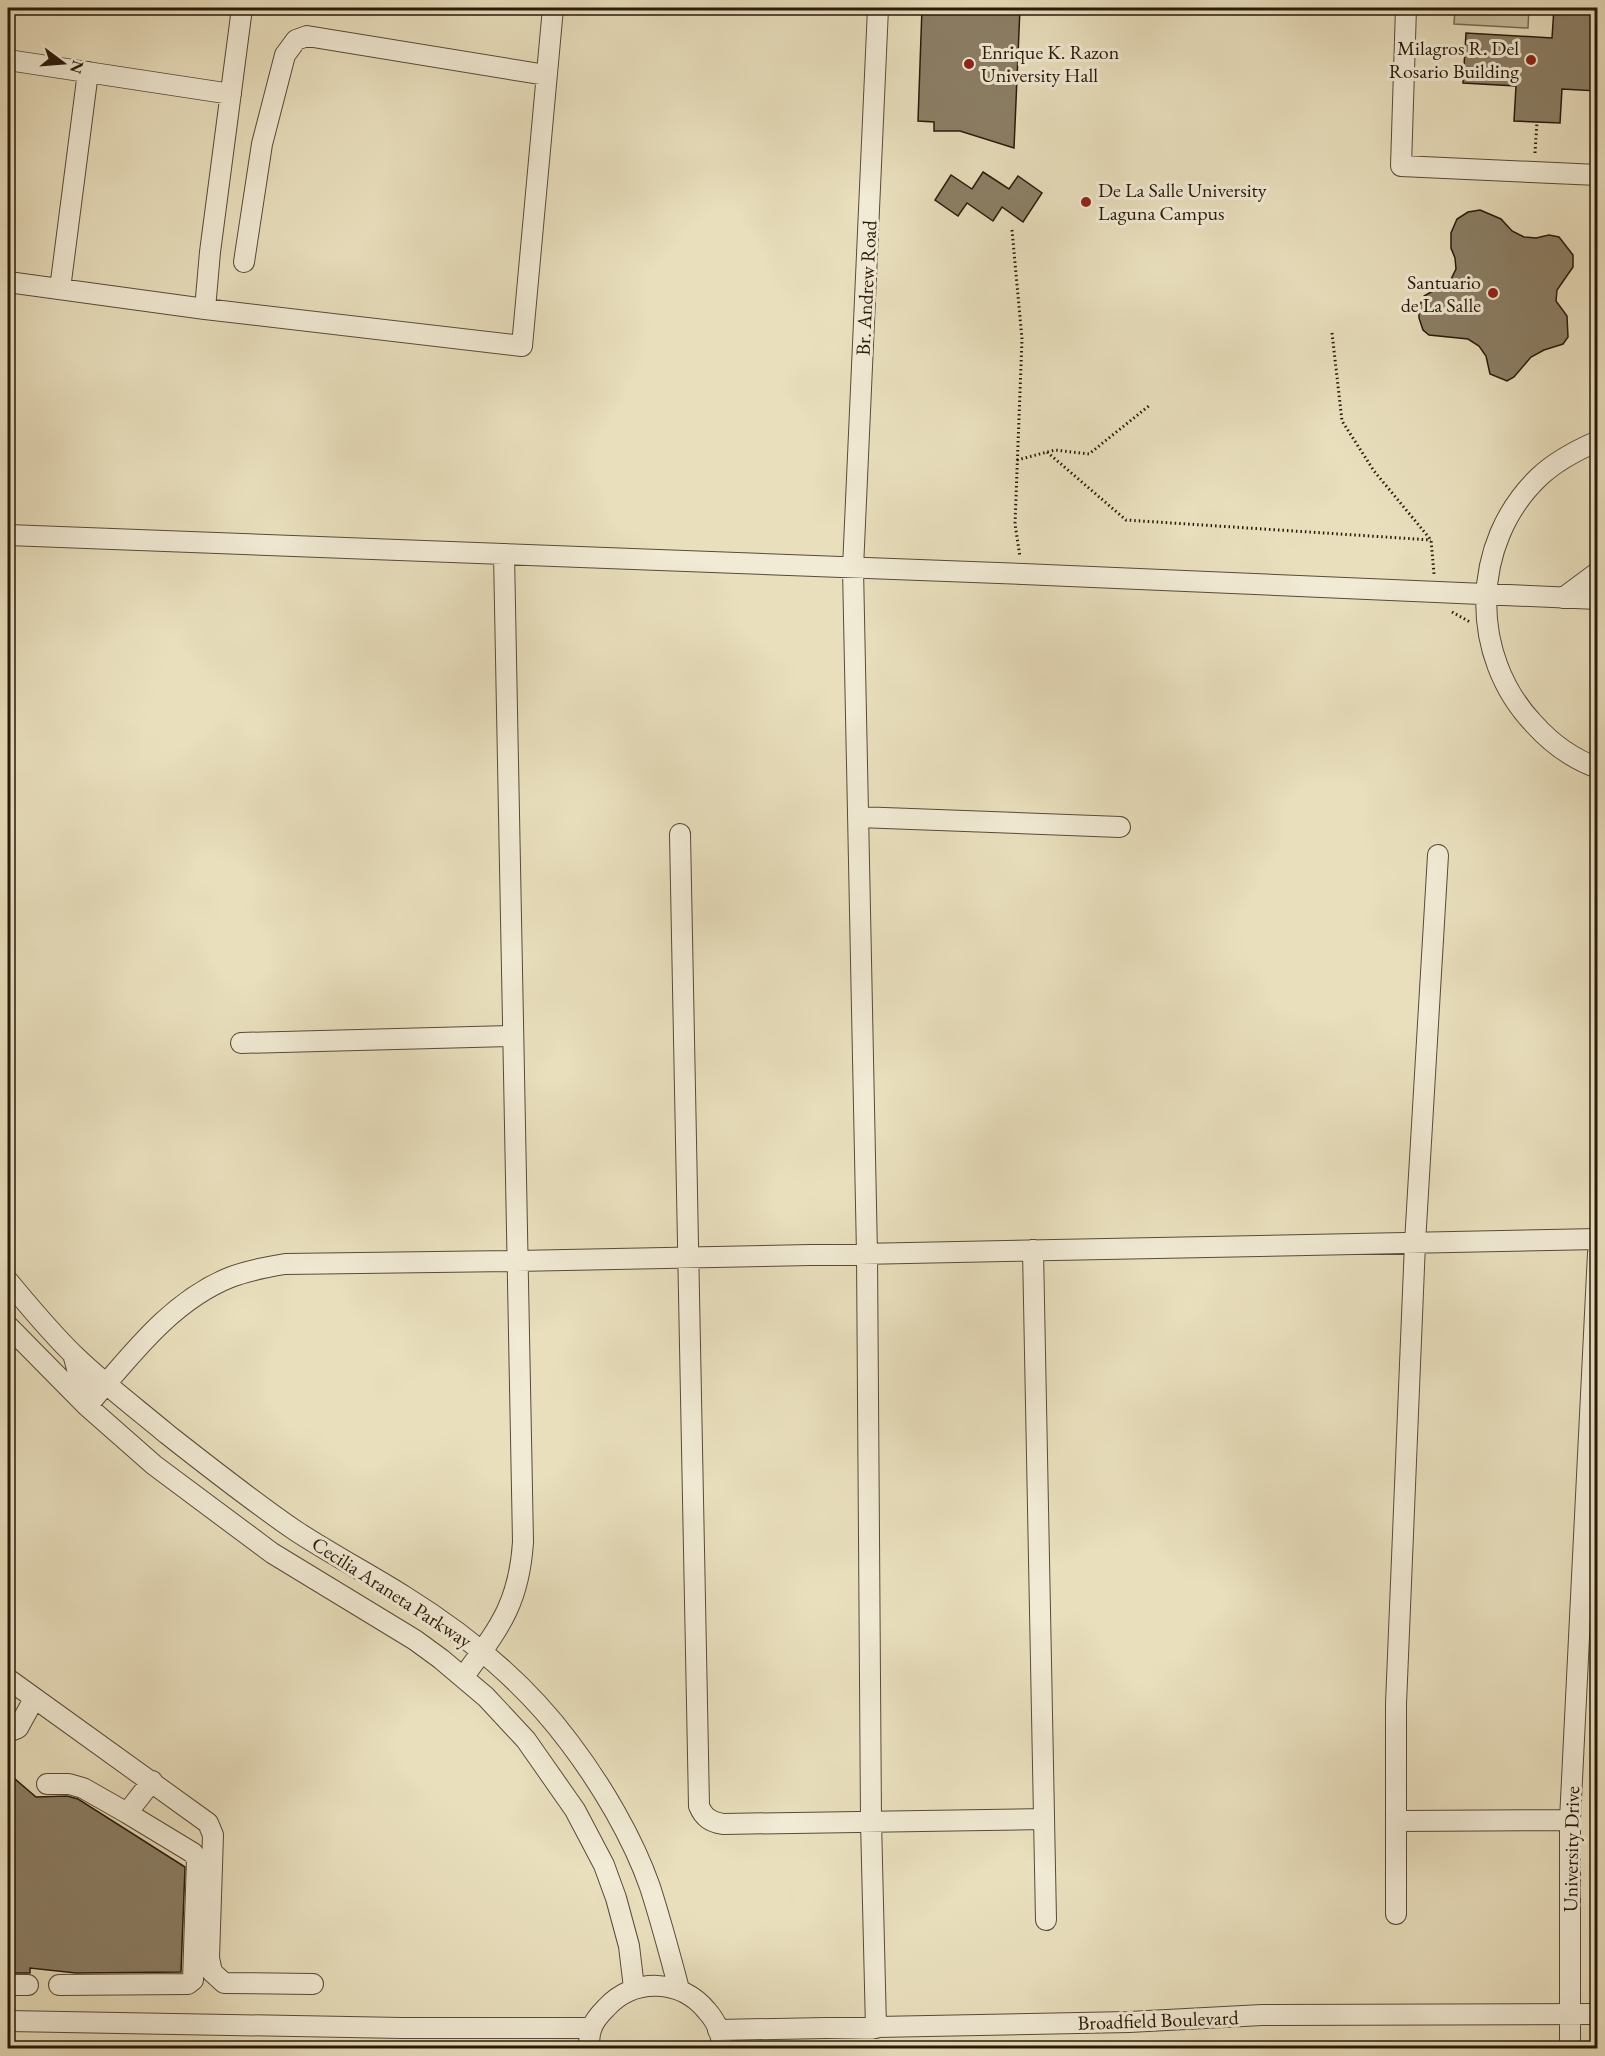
<svg xmlns="http://www.w3.org/2000/svg" width="1605" height="2056" font-family="'EB Garamond',serif">
<rect width="100%" height="100%" fill="#e9dfbd"/>
<filter id="stains"><feTurbulence type="fractalNoise" baseFrequency=".00333" numOctaves="4"/><feColorMatrix values="0 0 0 0 .2 0 0 0 0 .09 0 0 0 0 .02 0 0 0 .5 -.17"/></filter>
<radialGradient id="worn" r=".72"><stop offset=".6" stop-color="#630" stop-opacity="0"/><stop offset="1" stop-color="#630" stop-opacity=".3"/></radialGradient>
<path fill="#c8be9f" stroke="#786c54" stroke-width="1.5" d="M1455,8H1529L1528,28L1454,24Z"/>
<path fill="#8c8067" stroke="#281a0a" stroke-width="1.5" d="M922,8H1020L1014,148L960,131H934V122L918,121Z
M1554,8H1598V91L1562,89L1560,123L1514,121L1516,86L1463,83L1466,33L1552,38Z
M983,172L1009,189L1018,176L1042,193L1023,222L1002,207L993,221L967,203L958,216L935,200L951,175L972,189Z
M1480,210L1501,219L1512,231L1524,237L1536,238L1549,235L1559,237L1573,255V267L1557,290L1556,301L1567,316L1568,337L1563,344L1544,350L1531,357L1514,377L1507,381L1490,374L1486,356L1479,346L1468,339L1429,335L1423,330L1419,318V307L1424,296L1450,281L1456,269L1455,258L1451,248V233L1457,219L1468,212Z
M8,1773L36,1797L67,1796L78,1799L185,1867L181,1972L76,1973L30,1968V1973H8Z"/>
<g fill="none" stroke-linecap="round" stroke-linejoin="round">
<g stroke="#584b37" stroke-width="22">
<path id="minor" d="M1406,8L1401,166L1598,175
M8,60L231,94
M244,262L262,144L285,55L296,40L307,36L546,75
M8,282L205,309L210,252L242,8
M60,289L88,72
M205,309L522,346L553,8
M1598,441C1577,450 1556,461 1539,477C1470,543 1469,656 1534,724C1551,743 1573,759 1598,768
M8,535L1023,574L1598,599
M1563,598L1598,572
M858,817L1120,827
M680,834L699,1806C704,1818 711,1822 723,1824L1044,1819
M241,1043L512,1036
M1033,1250L1046,1920
M8,1281C29,1306 51,1333 75,1356C104,1384 136,1408 167,1434C209,1467 252,1501 296,1531C331,1554 369,1574 404,1596C467,1635 525,1683 569,1742C601,1784 633,1838 650,1887C661,1921 670,1955 679,1989
M8,1326L87,1406C129,1358 170,1301 231,1277C249,1270 267,1267 285,1264L516,1261L1598,1239
M73,1354L87,1406L154,1465L272,1553L415,1640L441,1659L486,1697L526,1740L575,1810L604,1865L616,1898L629,1946L634,1988
M464,1676C499,1628 519,1604 523,1542L504,554
M8,1679L208,1823L213,1835L209,1958L212,1972L224,1983L313,1984
M8,1732L18,1728L34,1699
M47,1784H69L83,1788L127,1813
M1396,1821L1570,1820
M1396,1914V1704L1415,1243L1438,855
M8,1985H28
M59,1985L188,1984L193,1980L197,1860L193,1853L127,1813L152,1781
M8,2021L402,2028H591
M876,2028L871,1821L867,1254L853,568L878,8
M718,2030L1129,2022L1262,2015L1598,2014
M589,2048C589,2043 589,2036 591,2030C593,2022 600,2014 606,2008C634,1977 681,1979 707,2011C716,2021 722,2035 722,2048
M1570,2048V1820L1598,1253"/>
</g>
<path stroke="#281a0a" stroke-width="3" stroke-dasharray="1.5 3" stroke-linecap="butt" d="M1535,153L1537,122
M1012,230L1022,339L1015,524L1020,557
M1332,333L1342,421L1374,471L1431,540L1434,574
M1047,452L1126,520L1431,540
M1017,460L1055,450L1089,454L1150,405
M1452,612L1470,622"/>
<use href="#minor" stroke="#f1ead4" stroke-width="20"/>
</g>
<g fill="#8f2418" stroke="#f1ead4" stroke-width="2">
<circle cx="1531" cy="60" r="6"/>
<circle cx="969" cy="64" r="6"/>
<circle cx="1086" cy="202" r="6"/>
<circle cx="1493" cy="293" r="6"/>
</g>
<g text-anchor="middle" stroke-width="6" stroke-linejoin="round" paint-order="stroke">
<g font-size="20" fill="#281a0a" stroke="#f1ead4" text-anchor="end">
<text x="1519" y="55">Milagros R. Del<tspan x="1519" dy="23">Rosario Building</tspan></text>
<text x="981" y="59" text-anchor="start">Enrique K. Razon<tspan x="981" dy="23">University Hall</tspan></text>
<text x="1098" y="197" text-anchor="start">De La Salle University<tspan x="1098" dy="23">Laguna Campus</tspan></text>
<text x="1481" y="289">Santuario<tspan x="1481" dy="23">de La Salle</tspan></text>
</g>
<g font-size="20" fill="#281a0a" stroke="#f1ead4">
<text transform="translate(866 288) rotate(-87)" y="7">Br. Andrew Road</text>
<text transform="translate(392 1592) rotate(33)" y="7">Cecilia Araneta Parkway</text>
<text transform="translate(1571 1849) rotate(-89)" y="7">University Drive</text>
<text transform="translate(1158 2020) rotate(-2)" y="7">Broadfield Boulevard</text>
</g>
</g>
<rect width="1605" height="2056" fill="none" stroke="#e9dfbd" stroke-width="30"/>
<rect x="9" y="9" width="1587" height="2038" fill="none" stroke="#281a0a" stroke-width="3"/>
<rect x="15" y="15" width="1575" height="2026" fill="none" stroke="#281a0a" stroke-width="1.5"/>
<g transform="translate(63 63) rotate(106)" stroke="#f1ead4" stroke-width="4.5" paint-order="stroke">
<path d="M0-4.5L10 22L0 15L-10 22Z" fill="#281a0a"/>
<text y="-9" font-size="16" font-weight="bold" text-anchor="middle" fill="#281a0a">N</text>
</g>
<rect width="100%" height="100%" filter="url(#stains)"/>
<rect width="100%" height="100%" fill="url(#worn)"/>
</svg>
